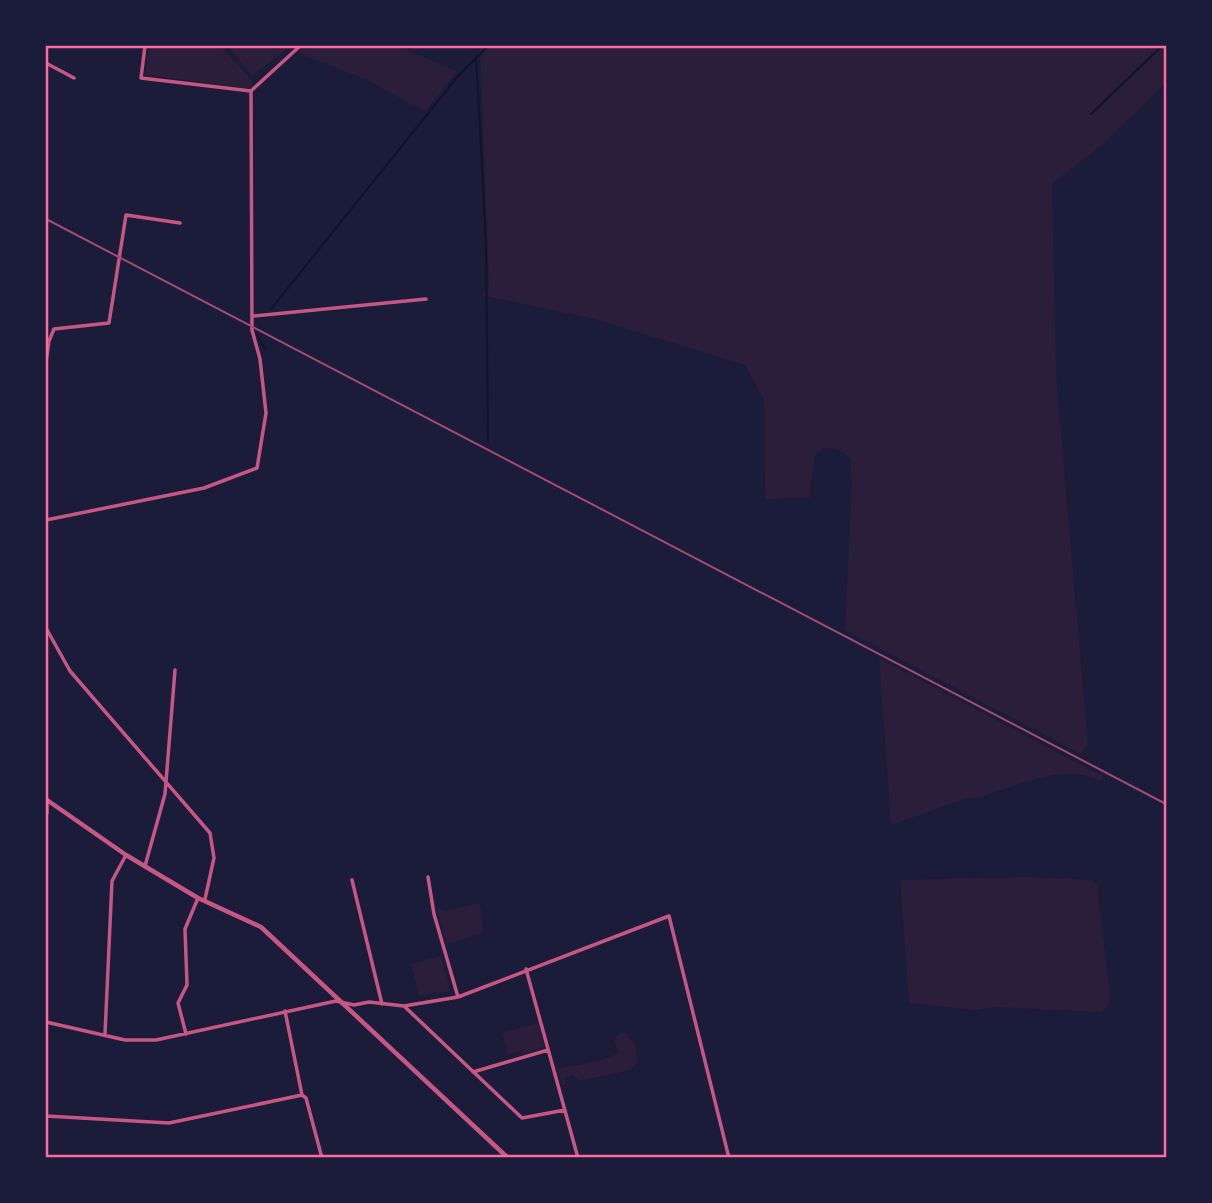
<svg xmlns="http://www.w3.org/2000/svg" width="1212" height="1203" font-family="'Source Sans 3',sans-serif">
<rect width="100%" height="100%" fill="#1b1b3a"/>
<path fill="#2a1e3b" d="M149,46H224L223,49L253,81L251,89L145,75Z
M228,46H291L252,76Z
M307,46H396L457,71L427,109L422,110L365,79L301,54L300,50Z
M480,46H1166V83L1103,144L1052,184L1056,374L1088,745L1081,754L845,630L852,482L850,458L838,449L824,448L815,455L809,498L765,499L764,400L745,365L594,319L481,295L489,288Z
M879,658L1102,776L1103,782C1063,762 1017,786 978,798H967L891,825Z
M1029,877L1092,880L1097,885L1110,993L1107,1007L1102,1012L994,1007L975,1010L909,1003L900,880Z
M480,903L484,932L446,945L437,906L444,911Z
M441,956L450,991L419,996L411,964Z
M538,1023L544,1047L522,1055L521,1051L508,1054L502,1033Z
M627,1033L629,1039L635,1042L637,1062L631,1070L579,1081L574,1075L564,1078L566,1084L562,1085L557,1069C577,1064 601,1063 618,1053L614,1040L619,1034Z"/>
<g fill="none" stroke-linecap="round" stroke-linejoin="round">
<path stroke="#12122b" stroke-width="2" d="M476,56L486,239L488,442
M1091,114L1162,46
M271,309L458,76L488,46
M256,333L265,349"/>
<path stroke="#c65784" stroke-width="3.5" d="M145,46L141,78L251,91
M46,63L74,78
M253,316L426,299
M46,362L49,341L54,329L109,323L126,215L180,223
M46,520L204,488L257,468L266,413L260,359L252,330L251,91L300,46
M46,628L70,671L210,833L214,858L205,899
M145,866L165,794L175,670
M428,877L434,914L458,997
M352,880L382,1004
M526,969L578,1158
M404,1006L522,1118L565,1110
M285,1011L302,1095L306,1098L322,1158
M46,1022L125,1040H156L336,1001L354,1005L369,1002L404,1006L458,997L669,916L729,1158
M105,1034L112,881L126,855
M186,1034L178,1003L187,985L185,929L198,898
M473,1072L548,1050
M46,1116L169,1123L302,1095"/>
<path stroke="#c65784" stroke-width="4.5" d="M47,800L126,855L198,898L261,927L508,1158"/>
<path stroke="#ff6b9d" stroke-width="5" d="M46,800V813"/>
<path stroke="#a44b75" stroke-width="2" d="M46,219L1166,804"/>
</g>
<rect width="1212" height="1203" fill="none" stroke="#1b1b3a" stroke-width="94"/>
<rect x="47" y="47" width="1118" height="1109" fill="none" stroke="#ff6b9d" stroke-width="2.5"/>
</svg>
